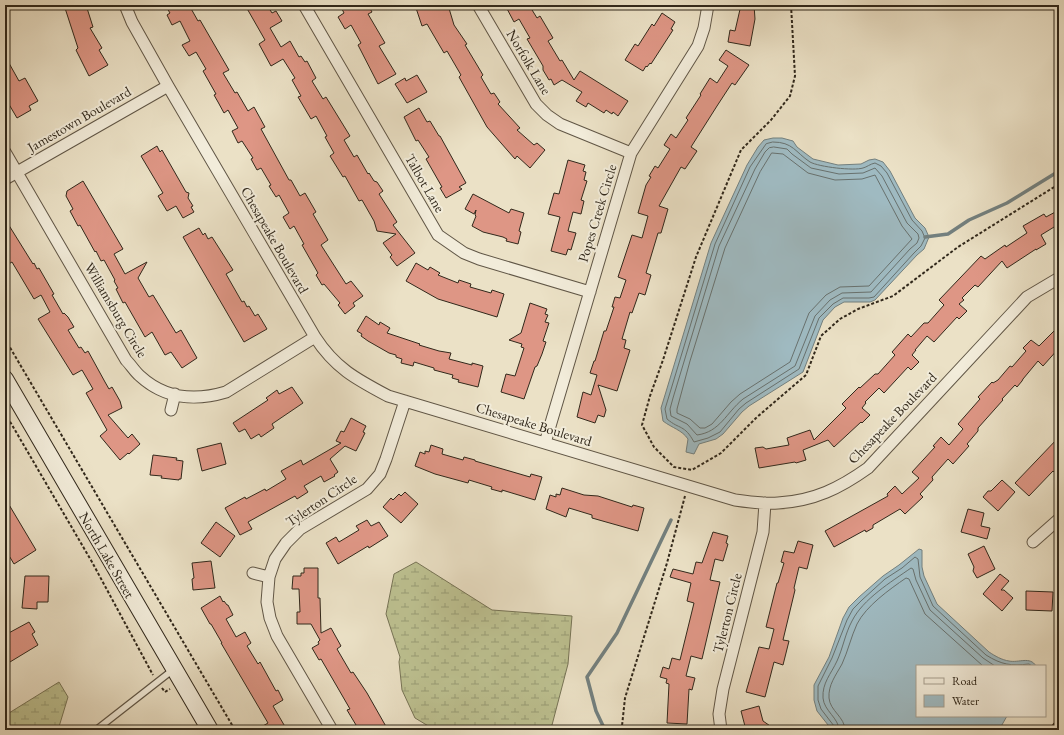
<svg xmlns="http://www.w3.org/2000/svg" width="1064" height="735" font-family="'EB Garamond',serif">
<defs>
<pattern id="wetland-marsh" width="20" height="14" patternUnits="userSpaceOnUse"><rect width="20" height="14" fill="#bdc191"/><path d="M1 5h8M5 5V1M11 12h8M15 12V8" fill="none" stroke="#9a9d76"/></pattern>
</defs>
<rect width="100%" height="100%" fill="#ebe1c6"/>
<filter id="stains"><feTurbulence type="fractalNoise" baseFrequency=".005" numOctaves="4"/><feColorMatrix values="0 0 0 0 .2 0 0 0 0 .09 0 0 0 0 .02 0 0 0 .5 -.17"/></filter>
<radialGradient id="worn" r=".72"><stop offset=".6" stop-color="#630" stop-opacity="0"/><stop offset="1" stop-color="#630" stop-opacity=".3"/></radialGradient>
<path fill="url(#wetland-marsh)" stroke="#777456" d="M416,562L492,610L572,616L568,664L552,725L537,730H435L415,718L402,690L399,662L400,657L386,614L394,574Z
M59,682L68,697L58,730H5V712L9,713Z"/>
<path fill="#9fbac1" stroke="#73807f" d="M773,138H782L793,141L797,147L813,159L838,165L861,164L869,160L875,159L883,162L890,171L915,218L925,228L929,237L924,249L917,255L875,300L870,302H844L835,307L823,320L803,372L749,406L742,412L723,434L716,439L699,444L694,454L686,452L688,439C682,430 672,428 663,421L661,408L665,395L711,243L747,165L758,147L764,140Z
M919,549L922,550V567L924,576L937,604L989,652C995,656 1002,660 1009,661C1019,663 1030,656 1036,666H917V716H1007L999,730H832L817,711L814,700V685L829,657L843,618L849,607L859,597L883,576L899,565Z"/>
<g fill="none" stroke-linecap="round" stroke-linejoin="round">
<path stroke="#68716e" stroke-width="1" d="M773,142C793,142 795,152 810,162C819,167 854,171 863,168C867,167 870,164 875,163L881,166L887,173L912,220L922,231L925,238L921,246L914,253L874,297L869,298H843L833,304L819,318L799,369L746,403L739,409L720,432L708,438L694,442C684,424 680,430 667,419L665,409L669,396L715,244L750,167L766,144Z
M774,147L787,149L792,154L811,168L839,174L863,173L875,168L882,176L907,223L918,234L919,238L917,243L910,249L871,292L842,293L830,300L815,316L795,366L743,399C726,413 720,432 697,435L687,424L671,416L670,409L673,398L719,246L755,169L765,152L769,148Z
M772,153L783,154L808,173L835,180L862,179L875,175L902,226L912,239L869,286L840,287L826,295L809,313L790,362L740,394L731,402L712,424L705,428H700L690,419L677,413V409L690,361L725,248L760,172Z
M834,730V726L821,709L818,700V686L832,658L847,620L853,609L862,600L885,579L902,568L915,557L918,559L920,577L933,606L986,655C1002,665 1011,666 1029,664L1032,666
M839,730C839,718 824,711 823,698C822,683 831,674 837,661C843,648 845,634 852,621C863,599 891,582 911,568L913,569L916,580L930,610L983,658L995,666
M845,730C845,717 830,711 829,698C828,685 836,675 842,664C848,651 851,637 857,624C866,606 890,589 906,578L909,579L925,614L983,666"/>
<path stroke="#73807f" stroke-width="3.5" d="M925,237L948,234L969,220L1007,203L1059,171
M605,730L596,711L587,677L617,633L671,520"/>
</g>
<path fill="#de9685" stroke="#31281b" d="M64,5H86L93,27L90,28L102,48L99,50L108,65L89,76L76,50L78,48Z
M165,5H189L198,21L200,20L229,70L223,73L235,93L237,92L248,111L254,107L265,127L261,129L289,180H291L300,196L305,193L316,212L313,214L328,240L321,245L346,284L351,281L363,296L353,303L355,306L345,314L338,305L340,303L324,284L322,285L316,275L318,273L302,245L304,244L294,226L290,229L283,217L289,213L279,195L276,197L269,186L271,185L261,168L257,170L251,159L253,158L242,141L238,143L232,131L238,128L228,110L224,113L218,102L214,95L216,94L203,71L206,69L196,52L189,56L182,45L190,41L180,21L172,25L167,15L170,13Z
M245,5H267L272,13L276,11L282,21L270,28L281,47L290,41L299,57L301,56L305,62L307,61L316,78L312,81L323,99L326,97L350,136L344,140L354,157L357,155L368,174L369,173L374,181L377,182L383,191L379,194L397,222L393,225L415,253L397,266L390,257L392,255L383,243L396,234L377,231L374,221L362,200L359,201L345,176L343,177L330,156L334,153L325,137L327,136L316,116L311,119L298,97L301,96L292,80L295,78L283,59L271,66L259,44L265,40Z
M340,5H368L372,12L368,14L385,43L379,46L396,74L378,84L358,45L361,43L351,25L345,29L338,17L344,13Z
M415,5H448L454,25L467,44L465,45L483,75L481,77L491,94L494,93L500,102L498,104L520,128L517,130L534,145L537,143L545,150L530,168L517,156L515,159L487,127L459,77L461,75L447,51L444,53L427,24L422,26Z
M505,5H529L537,18L540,16L553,38L548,41L560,61L562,60L574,80L580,71L628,101L618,116L613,112L612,114L606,110L604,113L588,103L586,107L576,101L582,92L562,80L554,85L551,79L549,80L543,70V66L527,39L530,38L519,19L514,22Z
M741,5H754L755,19L750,46L728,42L730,30L735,31Z
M662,13L675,22L671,29L673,30L651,64L650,63L647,67L646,66L643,71L625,60L635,44L638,46L652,24L654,26Z
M726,50L749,65L735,85L732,83L717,106L691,147L697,151L685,169L681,167L659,206L668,209L661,233H658L646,273L651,275L645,295L639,293L632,313L630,312L622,339L626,340L624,348L630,350L617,391L598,385L606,410L604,417L598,415L595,423L577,417L583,392L591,395L597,375L590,373L594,361H595L604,331H606L614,307H612L615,297L620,298L626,280L618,277L632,235L642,238L648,216L638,213L646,185L651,177L649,176L655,166L658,168L670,149L664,145L671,134L676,138L688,120L686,118L701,95L700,94L710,78L717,83L728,66L719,60Z
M5,56L19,81L25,78L38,101L29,106L31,110L17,118L7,101L9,100L5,94Z
M417,75L427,92L407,103L395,84L405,78L406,81Z
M419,108L427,122L430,121L439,136H440L466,183L459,187L462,189L446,198L440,188L442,187L426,159L429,157L418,140L416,141L404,117Z
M157,146L160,152L162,150L186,192L189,193L188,198L193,206L191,207L194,212L183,218L176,206L167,211L158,196L163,193L141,156Z
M568,160L585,165L583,171L586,172L584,180L587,181L581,200L584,201L581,214L573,212L568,231L576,233L571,250L568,249L566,255L551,251L560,217L548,214L554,193L559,194Z
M83,181L123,249L114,254L125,274L147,262L138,278L149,297L153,295L176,333L181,330L197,358L182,368L171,352L165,355L152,332L145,337L125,302L123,303L116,289L118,288L114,281L115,280L104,260L101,261L96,251L95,252L80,225L78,226L70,211L73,209L66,196L67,191Z
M473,194L509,213L511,209L524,213L519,231L521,232L518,244L506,241L507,239L503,237L483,232L472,226L476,216L475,215L476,210L474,214L465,209Z
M1059,210V224L1041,235L1046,244L1036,250V249L1007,268L1002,261L978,287L975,285L962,298L964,300L959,304L967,311L959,319L957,317L934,342L927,336L915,350H916L912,355L919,362L911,370L908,367L884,393L879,388L865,402L866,403L862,408L870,415L862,423L861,422L834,447L828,440L803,450L806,460L796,463L795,462L759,468L755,448L763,447L766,449L789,445L787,438L810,430L814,440L846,408L842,404L859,387L860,388L875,374H878L895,355L892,352L908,334L911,337L924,323H928L944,305L939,300L981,256L985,259L1005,245L1006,247L1027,233L1023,226L1044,214L1046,217Z
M5,219L33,264L34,263L37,269L39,268L54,294L52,295L63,314L64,313L68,317L74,327L68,330L79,348L81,347L85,353L88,351L105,382L109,389L112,387L120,401L122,408L108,415L128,438L132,434L140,444L129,454L128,453L120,460L100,436L107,430L86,393L93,389L82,370L73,375L38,319L50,312L41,295L34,299L12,262L5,266Z
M199,228L203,235L205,233L208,239L212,237L233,270L226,274L242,302L244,301L247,307L249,306L255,316L258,314L267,329L244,342L183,237Z
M416,263L428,270L430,267L440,273L438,275L458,283L459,280L471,284L470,287L491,293L492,290L504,294L497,317L438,299L406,281Z
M530,303L547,309L545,314L548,315L545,322L549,323L543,341L546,342L542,354L537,366L535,367L524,399L501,392L506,374L515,376L524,348L521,347L522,344L509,340L521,333Z
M366,316L379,325L380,322L390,328L387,333L420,344L419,345L439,351L451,353L449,359L472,365V363L483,366L478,387L458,382L459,380L452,378L453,375L434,370V368L414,362L413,366L401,363L402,359L396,357V355L389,353L368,341L361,336L362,334L357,331Z
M1059,326V348L1043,366L1038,361L1023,379L1022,381L1017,387L1015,385L1002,399L1003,400L978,428V431L967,444L969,446L953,464L948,459L932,477L933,480L920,494L923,497L905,514L900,509L873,525V528L866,532L865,530L834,547L825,531L888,496L887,494L895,486L902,494L919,478L912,472L935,447L933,446L941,437L949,445L963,429L958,424L980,399L978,397L992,382L993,383L998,380L1010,366L1012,367L1026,351L1023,348L1031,340L1039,346Z
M292,387L303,403L272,424L274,428L261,437L259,434L251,439L245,429L239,432L233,423L268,400L266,398L277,390L279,394Z
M351,418L366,426L363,432L365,433L356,451L345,446L330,459L338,472L334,475L335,476L324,482L321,476L304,486L308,492L297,499L295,496L248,522L252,529L240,535L225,508L245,497L246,499L265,489L266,491L286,479L281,471L301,460L303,465L341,443L336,441L341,431L344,432Z
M1059,437V477L1053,471L1029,496L1015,483Z
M221,443L226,464L202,471L197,449Z
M431,445L443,449L442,454L463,460L464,457L475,460V461L530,477L531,474L542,477L535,500L502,490V492L491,489L492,487L469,480L468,483L435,474L415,466L420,452L425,454V451L429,452Z
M153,455L177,458L176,460L183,461L181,479H179V480L161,478L162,476L150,475Z
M1002,480L1015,492L998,511L983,497L988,491H991Z
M562,488L584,495L598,496L632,507L633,505L644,508L638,531L592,518V515L569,508L566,517L546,509L550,495L556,497V494L560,495Z
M405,492L418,504L401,523L383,507L391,498L393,500L399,494L401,496Z
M5,498L36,550L14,564L5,549Z
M968,509L984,513L981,526L990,528L987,539L961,532Z
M367,520L371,526L379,522L388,536L369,548L368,546L338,564L326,543L336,537L339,542L359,530L356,526Z
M216,522L235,536L220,557L201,543Z
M713,532L728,536L726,543L728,544L723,561L715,559L710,580L720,582L702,659L691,656L686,676L695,678L692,690L689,689L687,724L667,723L669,684L666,683L667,679L660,677L663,667L669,669L672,658L680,660L694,603L687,601L691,583L670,577L673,569L693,574L696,562L702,563Z
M798,541L813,545L807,569L799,567L794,588L795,590L783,640L789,641L783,665L774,662L765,697L746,692L759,647L769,649L774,629L766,627L777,583H778L784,563L781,562L784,551L794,553Z
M984,546L995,569L977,578L973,571L974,567L968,554Z
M211,561L215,588L193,590L192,579L194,578L192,563Z
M304,568H318V598H320L321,633L331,628L341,646L337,649L351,673L353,672L367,693L388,730H359L347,710L350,709L321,659L319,660L312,648L319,644L318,642L320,640L311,624H297V612H300L299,589H292L293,576H301V573H304Z
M1000,574L1009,581L1001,590H1004L1013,598L1002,611L983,594Z
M25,576H49L48,602H37V609L22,608Z
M1026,591L1053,592L1052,611L1026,610Z
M220,596L223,602L224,601L227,605H228L233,615L226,619L235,635L236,637L245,632L251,643L247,646L258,664L260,662L276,691L278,690L283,700L273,706L287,730H256L268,723L221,643H222L211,624H210L201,608Z
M29,622L35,632L32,634L38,645L5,665V635Z
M759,706L763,721L776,730H746L741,711Z"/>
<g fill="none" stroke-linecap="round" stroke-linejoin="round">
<g stroke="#605646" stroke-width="8">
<path id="lane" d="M96,730L174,669"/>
</g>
<g stroke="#605646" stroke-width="13">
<path id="street" d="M125,5L132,22L168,86L315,337C335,368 356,379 388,396L735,500C749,502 764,504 778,503C814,501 840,488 868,468L1027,297L1059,278
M304,5L438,235L464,253L479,259L590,292
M478,5L536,104L547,115L560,124L631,153
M5,152L126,360C131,365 135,372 140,376C165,399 196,401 226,392L315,337
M5,179L168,86
M171,410L175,394
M545,443L631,153L698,46L704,28L708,5
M1033,542L1059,519
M253,573L269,577
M332,730L277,636L270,618L267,602L269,577L275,559L286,543L300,529L367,489L380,474L386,459L405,401
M721,730L719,714L723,689L763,532L765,503"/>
</g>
<g stroke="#31281b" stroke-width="18">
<path id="secondary" d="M5,379L210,730"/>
</g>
<path stroke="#31281b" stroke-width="2" stroke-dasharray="3 2" stroke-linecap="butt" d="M791,5L795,76L790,96L771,120L741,150L696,257L663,360L650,396L642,425L654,447L674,467L692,470L721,453L756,418L806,375L821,336L840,319L858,309L893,296L958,247L1059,184
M5,339L235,730
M5,413L92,562L153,675
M162,688L165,692L170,689
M622,730V726L625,698L667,563L685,496
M1050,730L1059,716"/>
<use href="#lane" stroke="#f2ecda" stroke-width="5.5"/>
<use href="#street" stroke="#f2ecda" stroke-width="11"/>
<use href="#secondary" stroke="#f2ecda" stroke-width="16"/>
</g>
<g text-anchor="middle" stroke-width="4" stroke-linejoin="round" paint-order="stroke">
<g font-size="14" fill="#31281b" stroke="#f2ecda">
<text transform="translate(529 62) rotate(59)" y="5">Norfolk Lane</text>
<text transform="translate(79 119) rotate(-30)" y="5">Jamestown Boulevard</text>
<text transform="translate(425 183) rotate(60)" y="5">Talbot Lane</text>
<text transform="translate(597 213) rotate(-73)" y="5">Popes Creek Circle</text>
<text transform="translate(275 240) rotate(60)" y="5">Chesapeake Boulevard</text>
<text transform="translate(116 310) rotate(59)" y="5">Williamsburg Circle</text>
<text transform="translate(892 418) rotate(-46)" y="5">Chesapeake Boulevard</text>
<text transform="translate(534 424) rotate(17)" y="5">Chesapeake Boulevard</text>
<text transform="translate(321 500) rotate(-34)" y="5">Tylerton Circle</text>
<text transform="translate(107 555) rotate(60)" y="5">North Lake Street</text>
<text transform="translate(727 613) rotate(-76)" y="5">Tylerton Circle</text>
</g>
</g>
<rect width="1064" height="735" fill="none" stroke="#ebe1c6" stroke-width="20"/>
<rect x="6" y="6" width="1052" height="723" fill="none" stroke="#31281b" stroke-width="2"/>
<rect x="10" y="10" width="1044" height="715" fill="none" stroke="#31281b"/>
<rect x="916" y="665" width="130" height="52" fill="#f2ecda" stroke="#a59e8e"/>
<rect x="924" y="678" width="20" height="6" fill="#f2ecda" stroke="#a59e8e"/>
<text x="952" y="685" font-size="12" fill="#31281b">Road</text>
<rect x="924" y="695" width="20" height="12" fill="#9fbac1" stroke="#a59e8e"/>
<text x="952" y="705" font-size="12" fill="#31281b">Water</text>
<rect width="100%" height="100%" filter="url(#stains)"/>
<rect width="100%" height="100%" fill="url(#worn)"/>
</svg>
